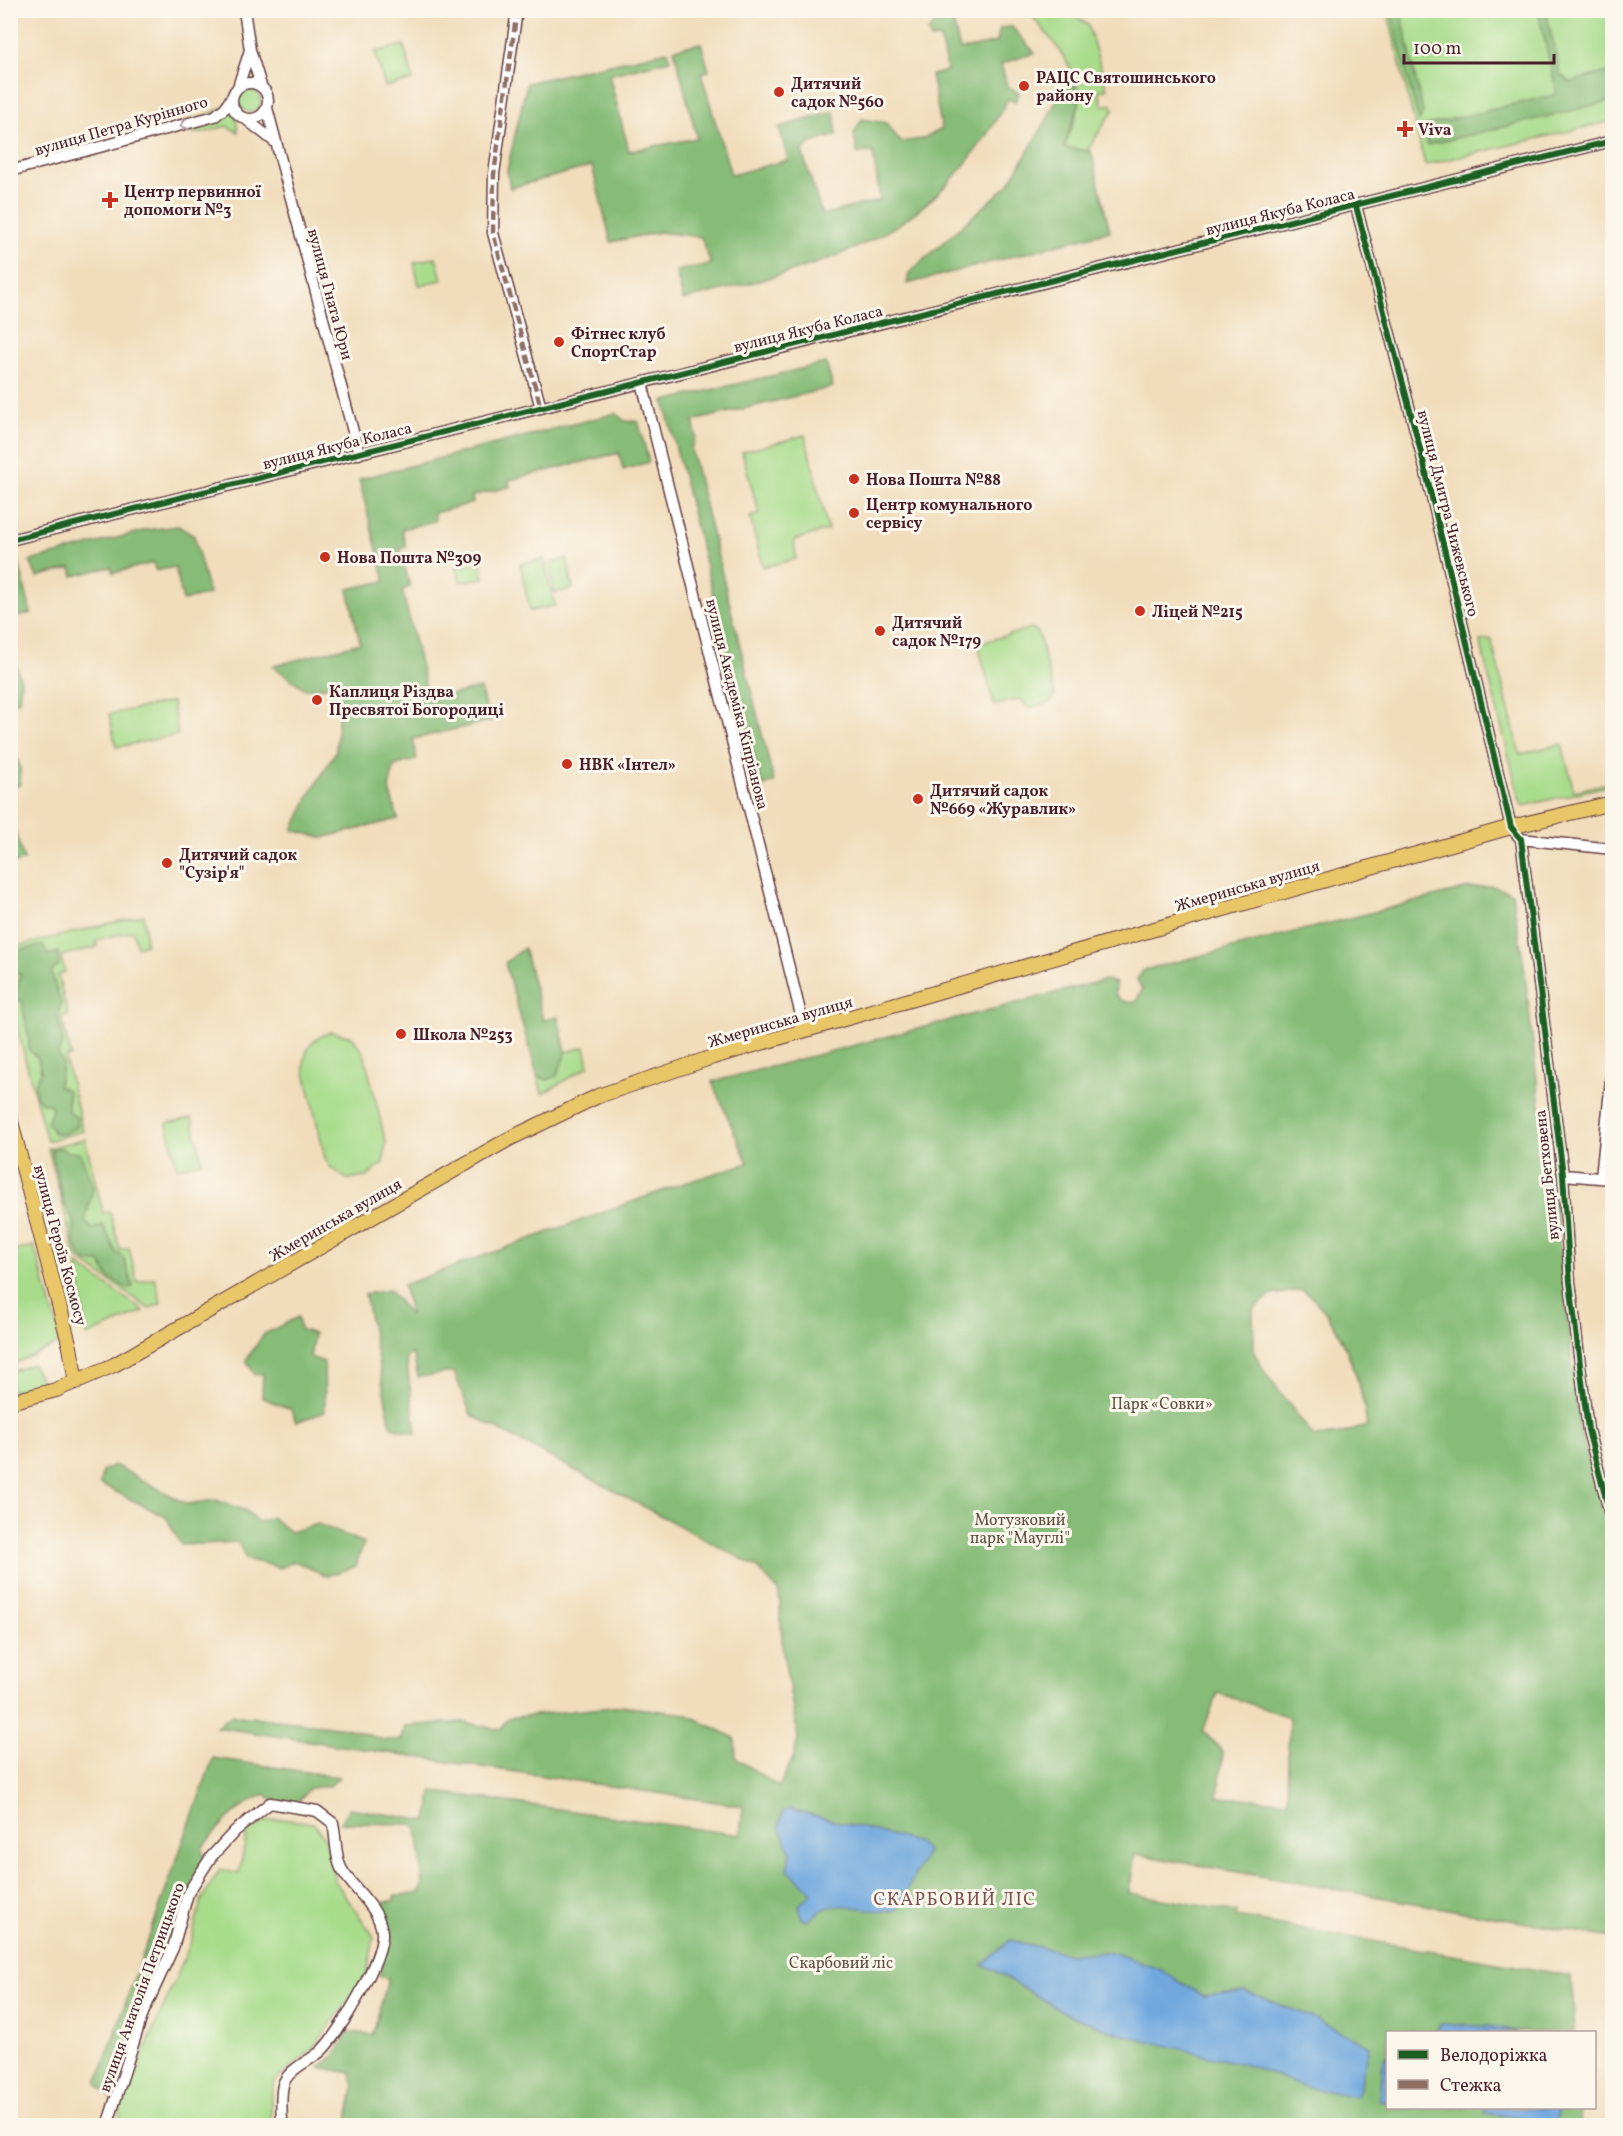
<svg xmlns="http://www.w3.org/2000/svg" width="1623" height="2136" font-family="Vollkorn,serif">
<rect width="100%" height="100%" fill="#fbf7ec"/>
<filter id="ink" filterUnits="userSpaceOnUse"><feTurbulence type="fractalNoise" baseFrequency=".0167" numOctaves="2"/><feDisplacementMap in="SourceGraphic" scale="12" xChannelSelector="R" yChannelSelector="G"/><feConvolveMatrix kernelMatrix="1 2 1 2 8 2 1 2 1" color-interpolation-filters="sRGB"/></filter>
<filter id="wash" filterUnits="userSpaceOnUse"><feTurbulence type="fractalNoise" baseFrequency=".008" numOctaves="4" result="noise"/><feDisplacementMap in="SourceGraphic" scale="24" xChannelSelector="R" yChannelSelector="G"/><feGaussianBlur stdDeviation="1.35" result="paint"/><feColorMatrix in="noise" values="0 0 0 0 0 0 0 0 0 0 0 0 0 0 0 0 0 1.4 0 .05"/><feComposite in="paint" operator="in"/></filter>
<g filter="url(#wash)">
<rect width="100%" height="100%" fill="#f1ddbc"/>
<path fill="#a8dc8b" stroke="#797e5b" stroke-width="1.5" d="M1028,11H1075L1077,17L1088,25L1107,89L1099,91L1103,106L1111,104L1114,109L1087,151L1064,148C1068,135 1078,117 1079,103C1081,70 1048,35 1028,11Z
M1387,11H1612V121L1425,165Z
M404,45L413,80L385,87L375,52Z
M239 101a11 11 0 1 1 22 0a11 11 0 1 1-22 0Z
M230,104L236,116L238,132L226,126L203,133H190L186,126Z
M436,257L442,280L419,285L414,263Z
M805,435L828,530L794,540L796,559L763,567L750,517L759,514L742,452Z
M544,559L555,606L530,611L520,564Z
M567,559L573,589L555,593L549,563Z
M481,562L484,578L460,582L457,566Z
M1031,628L1038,632L1055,696L1049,703L1029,708L1020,699L994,705L978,644Z
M1491,639L1520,754L1562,744L1574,791L1612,782V785L1523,806L1520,801L1480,641Z
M172,702L178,735L116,747L109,714Z
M144,915L146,944L137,947L133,931L96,940L97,947L61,956L65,972L58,975L68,1015L61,1017L71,1056L65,1058L83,1131L47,1141L11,1005L10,948Z
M332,1032L352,1037L364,1053L386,1143L383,1163L367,1177L347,1179L330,1167L325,1158L304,1068C304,1048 313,1037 332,1032Z
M585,1047L589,1066L542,1094L537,1075L547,1080L566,1052Z
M192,1118L202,1162L177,1168L167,1123Z
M85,1139L103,1213L110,1212L120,1250L129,1248L137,1282L155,1278L161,1303L149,1309L76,1257L48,1148Z
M34,1246L62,1342L11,1365V1335L18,1324L11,1295L10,1252Z
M77,1264L144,1311L87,1336Z
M32,1364L43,1383L11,1392V1372Z
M281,1819L313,1823L325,1838L335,1881L374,1937L367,1974L313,2049L275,2081L271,2099V2125L119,2126L121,2107L191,1942L201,1901L220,1869L239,1874L247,1833L264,1822Z"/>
<path fill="#86bc77" stroke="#686e51" stroke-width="1.5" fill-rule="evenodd" d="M1390,11H1401L1423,113L1419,121Z
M1538,11H1546L1560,74L1570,82L1612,71V101L1427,145L1423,126L1557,94Z
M951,13L960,50L997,42L1000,28L1012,27L1035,53L1001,64L1007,86L1019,93L1015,102L1008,99C930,244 831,263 683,300L676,271L711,264L701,237L659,232L611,242L592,166L510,188L507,170L527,83L668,51L670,60L609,75L629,151L697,138L674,49L701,43L709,71L701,73L731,175L788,160L779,127L834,112L837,135L811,143L802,151L822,215L880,200L873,152L857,153L854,133L862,119L886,123L901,142L922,139L942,129L931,75L947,71L940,38L931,39L928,32L934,24Z
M1071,70L1079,103L1064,148L1091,151L1110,231L907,284L909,273L1008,185L1044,125Z
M826,363L833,387L693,421L696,436L691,449L774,782L762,787L664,401Z
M616,413L624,421H638L649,462L623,470L619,453L509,480L510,487L472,496L473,503L434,513L435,521L402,529L406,547L400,549L410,587L402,590L429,700L480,688L486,710L492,712L491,721L413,739L417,759L394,766L389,789L398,819L322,838L293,830L310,794L336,751L339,706L332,686L305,689L273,666L360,643L348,589L385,581L359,479Z
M178,526L194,536L209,594L183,601L175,567L156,571L153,563L113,573L111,567L73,576L71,568L37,577L30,561L147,530Z
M19,563L31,613L11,618V565Z
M10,645L21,681L19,701L11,703Z
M11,740L20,768V785L11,788Z
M11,819L24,860L11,864H10Z
M1492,886L1512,893L1524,965L1540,1106L1549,1146L1579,1426L1606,1521L1612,1569V1938L1135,1854L1129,1893L1237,1912L1236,1917L1571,1976L1575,2032H1388V2108H1579L1581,2125H347L354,2087L351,2073L319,2067L335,2055L348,2032L373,2034L388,1979L379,1976C387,1940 389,1937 373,1903L394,1901L395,1895L416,1894L421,1891L423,1883L417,1828L413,1824L340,1823L349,1808L427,1821L432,1792L445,1793L740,1835L743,1806L216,1727L232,1715L347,1728L384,1740H402L405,1726L464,1722L501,1730L507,1718L621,1706L686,1714L735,1738L736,1758L779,1787L794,1756L798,1738L783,1652L779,1592L757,1567L471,1415L454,1372L418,1377L413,1354L406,1357L416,1434L391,1427L365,1294L389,1290L411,1316L403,1285L684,1183L748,1163L712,1082L1105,980L1116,983L1115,994C1121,1002 1126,1003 1136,1001L1142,990L1137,979L1144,970L1465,889ZM1302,1290C1339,1313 1363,1384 1367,1426L1339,1434L1314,1437L1266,1374L1254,1352L1253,1309L1272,1295ZM1218,1693L1289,1717L1287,1801L1218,1797L1223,1752L1203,1731Z
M43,945L48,955L58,952L59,965L51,972L61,1003L58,1017L63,1043L58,1053L63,1064L58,1086L68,1090V1111L76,1117L78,1126L64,1134L54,1133L47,1123L52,1109L50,1104H44L36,1097L35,1084L41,1072L38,1058L29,1050C30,1033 23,1019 23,1002L16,999L17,985L21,975L11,972V952Z
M524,948L543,1020L558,1017L566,1052L557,1076L547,1080L537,1075L505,963Z
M60,1148L68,1152H80L93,1188L85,1221L92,1229L103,1225L116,1252L124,1258L133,1287L126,1288L109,1278L100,1262H88L79,1255L74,1240V1221L64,1204L51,1149Z
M298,1317L300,1329L314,1334L310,1357L324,1362L325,1412L296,1422L291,1409L262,1398L263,1373L255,1375L246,1360L264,1334Z
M114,1465L187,1504L216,1500L246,1511L258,1522L272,1517L290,1532L318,1524L364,1543L355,1567L327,1576L294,1561L281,1568L246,1559L238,1542L181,1545L166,1517L100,1484L102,1471Z
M213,1758L339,1777L330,1786L310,1788L297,1803L272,1800L266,1794C237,1805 221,1825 202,1848L205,1865L178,1922L111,2099L97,2083Z"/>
<path fill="#6fa8de" stroke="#5c6484" stroke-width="1.5" d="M790,1809L917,1842L927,1851L897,1910C871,1918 837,1889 808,1921L802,1919L799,1905L812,1893L787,1869L791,1853L779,1827L783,1811Z
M1010,1940L1069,1954L1112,1952L1161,1970L1203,1996L1245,1991L1316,2019L1370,2046L1357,2097L1306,2087L1254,2067L1116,2033L1067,2014L983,1964Z
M1439,2024L1496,2027L1520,2032H1436Z
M1387,2055V2102L1379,2101L1382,2061Z
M1485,2108H1559L1556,2122L1484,2113Z"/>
</g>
<g filter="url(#ink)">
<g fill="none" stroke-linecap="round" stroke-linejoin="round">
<g stroke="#633c41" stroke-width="13">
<path id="minor" d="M244,10L250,50L261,86
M517,10L494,174L493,233L541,408
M232 101a18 18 0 1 1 36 0a18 18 0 1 1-36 0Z
M238,87L250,50
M267,108L359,454
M247,120L275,142
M10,171L215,116L225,108L232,97
M1356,206L1421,452L1511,827L1521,839L1563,1175L1570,1282L1588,1430L1612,1522
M642,383L805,1031
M10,540L1612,141
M1521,839L1612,849
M1563,1175L1612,1179
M1601,1178L1612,1070
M107,2126L143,2013L173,1948L188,1893L211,1857L235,1831L270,1803L317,1811L333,1823C336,1836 335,1856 341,1868C352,1889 379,1906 382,1932C384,1958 339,2035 320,2052C309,2061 287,2070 283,2085C280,2097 282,2113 282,2126"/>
</g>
<g stroke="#633c41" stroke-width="16">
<path id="major" d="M10,1118L70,1347L76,1382
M10,1402L56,1390L114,1365L509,1139L598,1096L713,1057L1196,917L1511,827L1612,803"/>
</g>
<use href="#minor" stroke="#fff" stroke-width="10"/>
<use href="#major" stroke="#e9c769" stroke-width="14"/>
<path stroke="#8d6e63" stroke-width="4.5" stroke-dasharray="9 4.5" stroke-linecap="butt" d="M517,10L494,174L493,233L541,408"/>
<g stroke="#fbf7ec" stroke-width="10">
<path id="cycleway" d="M1356,206L1421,452L1511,827L1521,839L1563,1175L1570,1282L1588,1430L1612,1522
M10,540L1612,141"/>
</g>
<use href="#cycleway" stroke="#1b5e20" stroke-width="6"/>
</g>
<defs><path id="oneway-chevron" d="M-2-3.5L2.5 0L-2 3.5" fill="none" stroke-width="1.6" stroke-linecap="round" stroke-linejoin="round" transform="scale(1.5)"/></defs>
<use stroke="#ae9aa0" href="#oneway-chevron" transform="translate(184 125) rotate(164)"/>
</g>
<g fill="#c8321e" stroke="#fbf7ec" stroke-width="2">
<circle cx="1024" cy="86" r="6"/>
<circle cx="779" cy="92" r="6"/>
<path d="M1402 120h6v6h6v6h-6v6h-6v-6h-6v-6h6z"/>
<path d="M107 191h6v6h6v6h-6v6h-6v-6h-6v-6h6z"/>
<circle cx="559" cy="342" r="6"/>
<circle cx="854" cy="479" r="6"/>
<circle cx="854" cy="513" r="6"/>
<circle cx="325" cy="557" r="6"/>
<circle cx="1140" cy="611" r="6"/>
<circle cx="880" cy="631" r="6"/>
<circle cx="317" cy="700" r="6"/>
<circle cx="567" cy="764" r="6"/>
<circle cx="918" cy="799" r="6"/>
<circle cx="167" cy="863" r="6"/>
<circle cx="401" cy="1034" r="6"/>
</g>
<g text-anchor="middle" stroke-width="6" stroke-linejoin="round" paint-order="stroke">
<g font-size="16" font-weight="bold" fill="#4a1f2b" stroke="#fbf7ec" text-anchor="start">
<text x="1036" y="83">РАЦС Святошинського<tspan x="1036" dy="18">району</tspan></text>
<text x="791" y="89">Дитячий<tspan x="791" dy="18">садок №560</tspan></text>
<text x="1418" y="135">Viva</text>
<text x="124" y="197">Центр первинної<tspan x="124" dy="18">допомоги №3</tspan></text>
<text x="571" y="339">Фітнес клуб<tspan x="571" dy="18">СпортСтар</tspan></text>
<text x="866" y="485">Нова Пошта №88</text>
<text x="866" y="510">Центр комунального<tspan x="866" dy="18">сервісу</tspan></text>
<text x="337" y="563">Нова Пошта №309</text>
<text x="1152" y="617">Ліцей №215</text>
<text x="892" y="628">Дитячий<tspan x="892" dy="18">садок №179</tspan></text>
<text x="329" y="697">Каплиця Різдва<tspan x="329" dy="18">Пресвятої Богородиці</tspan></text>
<text x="579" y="770">НВК «Інтел»</text>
<text x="930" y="796">Дитячий садок<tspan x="930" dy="18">№669 «Журавлик»</tspan></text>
<text x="179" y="860">Дитячий садок<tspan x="179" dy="18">"Сузір'я"</tspan></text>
<text x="413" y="1040">Школа №253</text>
</g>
<g font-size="16" fill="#4a1f2b" stroke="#fbf7ec">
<text transform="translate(121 125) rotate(-16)" y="6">вулиця Петра Курінного</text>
<text transform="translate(1280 211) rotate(-14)" y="6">вулиця Якуба Коласа</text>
<text transform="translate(331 294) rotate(75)" y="6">вулиця Гната Юри</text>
<text transform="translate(808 328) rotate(-14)" y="6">вулиця Якуба Коласа</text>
<text transform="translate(337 445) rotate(-14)" y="6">вулиця Якуба Коласа</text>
<text transform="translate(1449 513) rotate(76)" y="6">вулиця Дмитра Чижевського</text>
<text transform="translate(738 704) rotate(76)" y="6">вулиця Академіка Кіпріанова</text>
<text transform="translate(1247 885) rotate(-16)" y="6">Жмеринська вулиця</text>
<text transform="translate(780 1021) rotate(-16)" y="6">Жмеринська вулиця</text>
<text transform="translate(1546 1175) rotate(-96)" y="6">вулиця Бетховена</text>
<text transform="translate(335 1219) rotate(-30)" y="6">Жмеринська вулиця</text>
<text transform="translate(61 1245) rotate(75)" y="6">вулиця Героїв Космосу</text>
<text transform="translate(141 1987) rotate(-70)" y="6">вулиця Анатолія Петрицького</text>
</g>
<g font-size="16" fill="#624e43" stroke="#fbf7ec">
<text x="1162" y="1409">Парк «Совки»</text>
<text x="1020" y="1525">Мотузковий<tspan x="1020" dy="18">парк "Мауглі"</tspan></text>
<text x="841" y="1968">Скарбовий ліс</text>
</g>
<g font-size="18" letter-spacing="1.5" fill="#7c4e50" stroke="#fbf7ec">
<text x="955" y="1905">СКАРБОВИЙ ЛІС</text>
</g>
</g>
<rect width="1623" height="2136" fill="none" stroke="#fbf7ec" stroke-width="36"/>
<rect x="1386" y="2031" width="210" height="78" fill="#fbf7ec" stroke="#b4a19f" stroke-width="1.5"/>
<rect x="1398" y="2050" width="30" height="9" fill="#1b5e20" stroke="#b4a19f" stroke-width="1.5"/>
<text x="1440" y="2061" font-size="18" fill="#4a1f2b">Велодоріжка</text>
<rect x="1398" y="2080" width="30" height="9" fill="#8d6e63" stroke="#b4a19f" stroke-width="1.5"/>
<text x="1440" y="2091" font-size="18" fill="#4a1f2b">Стежка</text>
<path d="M1404 54v9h150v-9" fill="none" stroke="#4a1f2b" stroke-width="3"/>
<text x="1413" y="54" font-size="18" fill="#4a1f2b" stroke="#fbf7ec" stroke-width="4.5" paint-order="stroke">100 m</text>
</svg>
